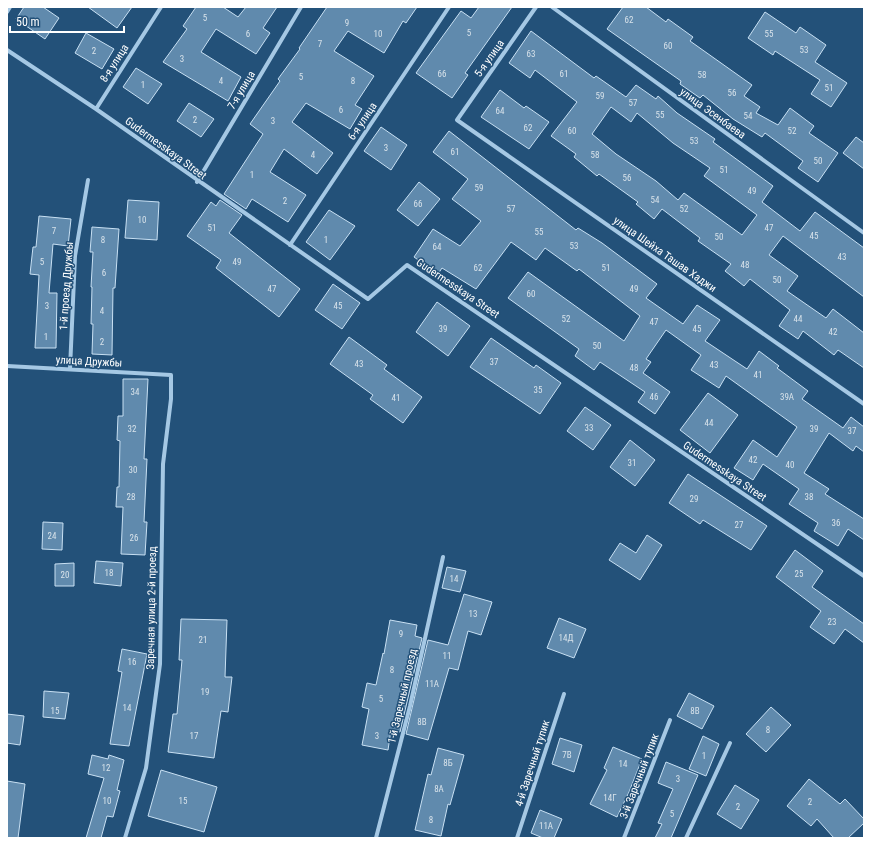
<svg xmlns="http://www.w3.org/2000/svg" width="871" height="845" font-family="'Roboto Condensed',sans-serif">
<rect width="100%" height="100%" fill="#235179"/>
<path fill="#608aad" stroke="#c8e0f3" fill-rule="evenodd" d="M24,7H43L59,18L45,39L16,19Z
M88,7H132L117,28Z
M196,7H223L238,17L246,7H277L263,28L270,33L256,54L216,29L201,52L241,77L228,101L163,62L187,29L183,26Z
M327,7H417L406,23L403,21L384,53L348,31L334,51L374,76L355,105L362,109L350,129L306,103L292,122L333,153L317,174L284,149L270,172L306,195L288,222L252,199L246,209L224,194L263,134L250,124L280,81L278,79L300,49L299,48Z
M479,7H512L465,73L468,75L452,98L416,73L461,11L471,18Z
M623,7H646L666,22L668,19L693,37L690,41L752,85L744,96L760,107L756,113L778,125L790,108L814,126L809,133L838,153L818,182L798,168L803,161L765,133L762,137L733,119L703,95L700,98L680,84L681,81L607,29Z
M765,12L796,33L800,27L826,45L815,62L847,83L831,107L811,94L820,80L775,51L773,55L748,38Z
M531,31L594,78L596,76L626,97L636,85L656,99L658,96L677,113L715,139L713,142L773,186L762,202L800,231L815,212L864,248V297L783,236L769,255L798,276L787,291L826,318L833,309L864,333V368L838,350L834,355L803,331L798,339L779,326L790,310L750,279L744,286L725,271L731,264L698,241L700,238L662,209L654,219L636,204L638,202L599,174L597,176L574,157L576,154L551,136L577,102L535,70L530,78L509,63ZM611,107L631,122L637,113L673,143L710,168L704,176L757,215L742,235L684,193L678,200L656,181L616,154L592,134Z
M86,33L114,49L102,69L75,53Z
M136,68L162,84L148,104L123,87Z
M500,90L524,108L526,106L549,122L529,149L481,117Z
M189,103L214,119L201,137L177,121Z
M381,127L407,145L391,170L364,151Z
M449,131L576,230L578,228L602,243L657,284L646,298L683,324L697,305L720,320L705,341L747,369L759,351L779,366L777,368L808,391L802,399L843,428L851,417L864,427V452L856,446L853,451L829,433L804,473L829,489L825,494L864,519V540L848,529L838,546L814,531L818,523L789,504L799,489L763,464L753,480L734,468L753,440L777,457L797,427L726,376L719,388L691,370L701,355L666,330L646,359L651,362L643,373L670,392L655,414L638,402L645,392L600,362L594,370L575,356L579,349L508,298L528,272L624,341L640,316L579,269L577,271L545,248L536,260L511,242L476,289L442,268L438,274L414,257L433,229L460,246L481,221L452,199L468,179L433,152Z
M856,137L864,143V169L843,153Z
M419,182L440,199L418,226L397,210Z
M128,200L159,202L157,240L125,238Z
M220,200L242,215L229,233L300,289L279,317L216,268L221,260L187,236L211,202L216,206Z
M329,210L355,226L330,260L306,242Z
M39,216L71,219L68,246L53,244L49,293H57L56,348H35L39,275L30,274L33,247H36Z
M92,227L119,229L115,288H113L112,355L92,354L93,324H91L92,287H91L93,252H90Z
M333,284L360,303L342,329L315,310Z
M437,302L470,326L448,356L416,332Z
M349,337L387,365L384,369L422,397L403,423L370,399L373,395L330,364Z
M491,338L534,368L536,365L561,383L540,414L470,367Z
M123,379H148L144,459H147L144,522H147L145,555L121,554L123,507H116L117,487H119L120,441L117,440L118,416H123Z
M708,393L738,415L710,453L680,430Z
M585,407L611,425L593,450L567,431Z
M630,440L655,460L635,486L610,467Z
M688,474L767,526L751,550L703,520L700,524L669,503Z
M43,522L63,523L62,550L42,549Z
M647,535L662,545L640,580L609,560L620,543L636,553Z
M795,550L823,571L812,587L864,624V643L845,629L834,644L810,627L821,611L776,577Z
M96,561L123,563L121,586L94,583Z
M74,563V586H55V564Z
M447,567L466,571L460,592L442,588Z
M464,594L492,602L481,635L468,631L458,670L449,668L428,740L406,734L428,640L448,645Z
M559,618L586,629L574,658L547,648Z
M181,619L227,620L225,677H232L228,712L221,711L214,758L168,752L173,714H177L182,660H179Z
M390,620L417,625L415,636L422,638L400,732L391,730L388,750L362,745L369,709L362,707L367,683L376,685L383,653L384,654Z
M122,649L147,654L129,746L110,744L122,672L118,671Z
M44,691L69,693L65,719L43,717Z
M689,693L714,706L702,729L677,716Z
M771,707L791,725L766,752L746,734Z
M7,714L24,716L20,745L7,743Z
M703,736L719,744L706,776L689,769Z
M560,738L582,745L574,772L552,764Z
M613,747L642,759L629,792L617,817L590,804L607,770L604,768Z
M438,748L464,755L450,805L448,804L441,836L415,830L428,774L431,775Z
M92,755L108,759L109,755L124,760L117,790L120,791L113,817L107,816L101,838H86L104,778L88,774Z
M666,762L698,775L671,838H655L662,824L658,823L673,789L658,783Z
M161,770L217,787L204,832L148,816Z
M809,779L840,804L845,799L864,819V823L848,838H834L817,819L811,826L787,806Z
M7,781L25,784L18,838H7Z
M735,785L759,800L741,829L717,814Z
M540,810L562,819L554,838H543L531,833Z"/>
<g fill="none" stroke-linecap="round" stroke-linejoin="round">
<path stroke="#a5c8e4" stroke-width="4" d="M536,7L457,120L864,404
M552,7L864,233
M7,12L10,7
M7,50L96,109L368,299L407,265L864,576
M96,109L161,7
M197,182L301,7
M290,245L449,7
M7,366L171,375V399L163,464L160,664L146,768L125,838
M70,369L75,256L88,180
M376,838L410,706L443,557
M517,838L564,694
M624,838L670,720
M686,838L730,743"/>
</g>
<g text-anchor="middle" stroke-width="3" stroke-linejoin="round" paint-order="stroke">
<g font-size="9" fill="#d7e2ea">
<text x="205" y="21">5</text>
<text x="629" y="23">62</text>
<text x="347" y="26">9</text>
<text x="469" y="36">5</text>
<text x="248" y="37">6</text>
<text x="378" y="37">10</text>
<text x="769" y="37">55</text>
<text x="320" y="47">7</text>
<text x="668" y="49">60</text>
<text x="804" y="53">53</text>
<text x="94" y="54">2</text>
<text x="531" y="57">63</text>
<text x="182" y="62">3</text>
<text x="442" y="77">66</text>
<text x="564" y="77">61</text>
<text x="702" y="78">58</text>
<text x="301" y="80">5</text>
<text x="221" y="84">4</text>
<text x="353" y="84">8</text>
<text x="143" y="88">1</text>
<text x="829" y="91">51</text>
<text x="732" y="96">56</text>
<text x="600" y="99">59</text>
<text x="633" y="106">57</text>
<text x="341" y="113">6</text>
<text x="500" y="114">64</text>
<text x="660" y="118">55</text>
<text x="748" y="119">54</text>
<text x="195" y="123">2</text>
<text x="273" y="124">3</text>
<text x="528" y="131">62</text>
<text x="572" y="134">60</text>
<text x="792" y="134">52</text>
<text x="694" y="144">53</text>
<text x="386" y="151">3</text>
<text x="455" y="155">61</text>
<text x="313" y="158">4</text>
<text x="595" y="158">58</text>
<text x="818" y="164">50</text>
<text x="724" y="173">51</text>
<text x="252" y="178">1</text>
<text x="627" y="181">56</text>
<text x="479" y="191">59</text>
<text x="752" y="194">49</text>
<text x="655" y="203">54</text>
<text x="285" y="204">2</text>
<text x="418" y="207">66</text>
<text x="511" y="212">57</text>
<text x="684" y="212">52</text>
<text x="142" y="223">10</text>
<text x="212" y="231">51</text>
<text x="769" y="231">47</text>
<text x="54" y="234">7</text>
<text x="539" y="235">55</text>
<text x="814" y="239">45</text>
<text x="719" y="240">50</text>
<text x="103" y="243">8</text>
<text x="326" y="243">1</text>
<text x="574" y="249">53</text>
<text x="437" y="250">64</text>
<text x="842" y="260">43</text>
<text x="42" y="265">5</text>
<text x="237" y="265">49</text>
<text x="745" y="268">48</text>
<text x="478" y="271">62</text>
<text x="606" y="271">51</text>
<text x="104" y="276">6</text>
<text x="777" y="283">50</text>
<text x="272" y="292">47</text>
<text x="634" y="292">49</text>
<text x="531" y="297">60</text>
<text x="47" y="309">3</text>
<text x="338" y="309">45</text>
<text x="102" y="314">4</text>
<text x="566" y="322">52</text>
<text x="798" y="322">44</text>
<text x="654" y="325">47</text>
<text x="443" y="332">39</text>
<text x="697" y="332">45</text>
<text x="833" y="335">42</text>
<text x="46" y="340">1</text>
<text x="102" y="345">2</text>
<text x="597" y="349">50</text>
<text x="494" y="365">37</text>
<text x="359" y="367">43</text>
<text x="714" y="368">43</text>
<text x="634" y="371">48</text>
<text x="758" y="378">41</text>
<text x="538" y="393">35</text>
<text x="135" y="395">34</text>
<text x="654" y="400">46</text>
<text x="787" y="400">39А</text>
<text x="396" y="401">41</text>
<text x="709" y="426">44</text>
<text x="589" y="431">33</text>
<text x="132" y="432">32</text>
<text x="814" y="432">39</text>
<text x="852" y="434">37</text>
<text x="753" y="463">42</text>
<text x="632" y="466">31</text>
<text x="790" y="468">40</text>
<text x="133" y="473">30</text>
<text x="131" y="500">28</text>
<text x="809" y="500">38</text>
<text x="694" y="502">29</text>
<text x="836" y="526">36</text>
<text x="739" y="528">27</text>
<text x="52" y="539">24</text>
<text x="134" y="541">26</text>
<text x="109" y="576">18</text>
<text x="799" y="577">25</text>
<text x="65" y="578">20</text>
<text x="454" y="582">14</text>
<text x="473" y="617">13</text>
<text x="832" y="625">23</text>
<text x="401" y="637">9</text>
<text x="566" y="641">14Д</text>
<text x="203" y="643">21</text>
<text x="447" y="659">11</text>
<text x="132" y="665">16</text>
<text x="392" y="673">8</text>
<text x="432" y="687">11А</text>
<text x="205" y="695">19</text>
<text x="381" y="702">5</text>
<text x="127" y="711">14</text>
<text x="55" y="714">15</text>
<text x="695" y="714">8В</text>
<text x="422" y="725">8В</text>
<text x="768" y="733">8</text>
<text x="194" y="739">17</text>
<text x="377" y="739">3</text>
<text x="567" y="758">7В</text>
<text x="704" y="759">1</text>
<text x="448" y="766">8Б</text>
<text x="623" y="767">14</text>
<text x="106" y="771">12</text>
<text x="678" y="782">3</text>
<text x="439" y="792">8А</text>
<text x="610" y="801">14Г</text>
<text x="107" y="804">10</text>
<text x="183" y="804">15</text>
<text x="810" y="805">2</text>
<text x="738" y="810">2</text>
<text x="672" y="817">5</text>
<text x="431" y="823">8</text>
<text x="546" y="829">11А</text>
</g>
<g font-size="11" fill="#fff" stroke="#235179">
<text transform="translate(489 58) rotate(-55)" y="4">5-я улица</text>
<text transform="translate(114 63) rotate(-57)" y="4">8-я улица</text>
<text transform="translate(241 90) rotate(-59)" y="4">7-я улица</text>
<text transform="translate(713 113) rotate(36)" y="4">улица Эсенбаева</text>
<text transform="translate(362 121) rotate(-56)" y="4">6-я улица</text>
<text transform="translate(166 148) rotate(36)" y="4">Gudermesskaya Street</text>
<text transform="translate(665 254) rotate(35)" y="4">улица Шейха Ташав Хаджи</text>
<text transform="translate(66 286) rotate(-86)" y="4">1-й проезд Дружбы</text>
<text transform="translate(458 288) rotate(34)" y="4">Gudermesskaya Street</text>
<text transform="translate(89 361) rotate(3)" y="4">улица Дружбы</text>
<text transform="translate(725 471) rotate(34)" y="4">Gudermesskaya Street</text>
<text transform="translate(151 608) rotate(-89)" y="4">Заречная улица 2-й проезд</text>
<text transform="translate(402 696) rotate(-77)" y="4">1-й Заречный проезд</text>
<text transform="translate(532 763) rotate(-72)" y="4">4-й Заречный тупик</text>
<text transform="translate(639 776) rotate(-69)" y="4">3-й Заречный тупик</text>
</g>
</g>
<rect width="871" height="845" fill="none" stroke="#ffffff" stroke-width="16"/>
<path d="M10 26v6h114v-6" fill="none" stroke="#ffffff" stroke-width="2"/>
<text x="16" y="26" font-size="12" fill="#ffffff" stroke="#235179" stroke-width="3" paint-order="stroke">50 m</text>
</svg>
